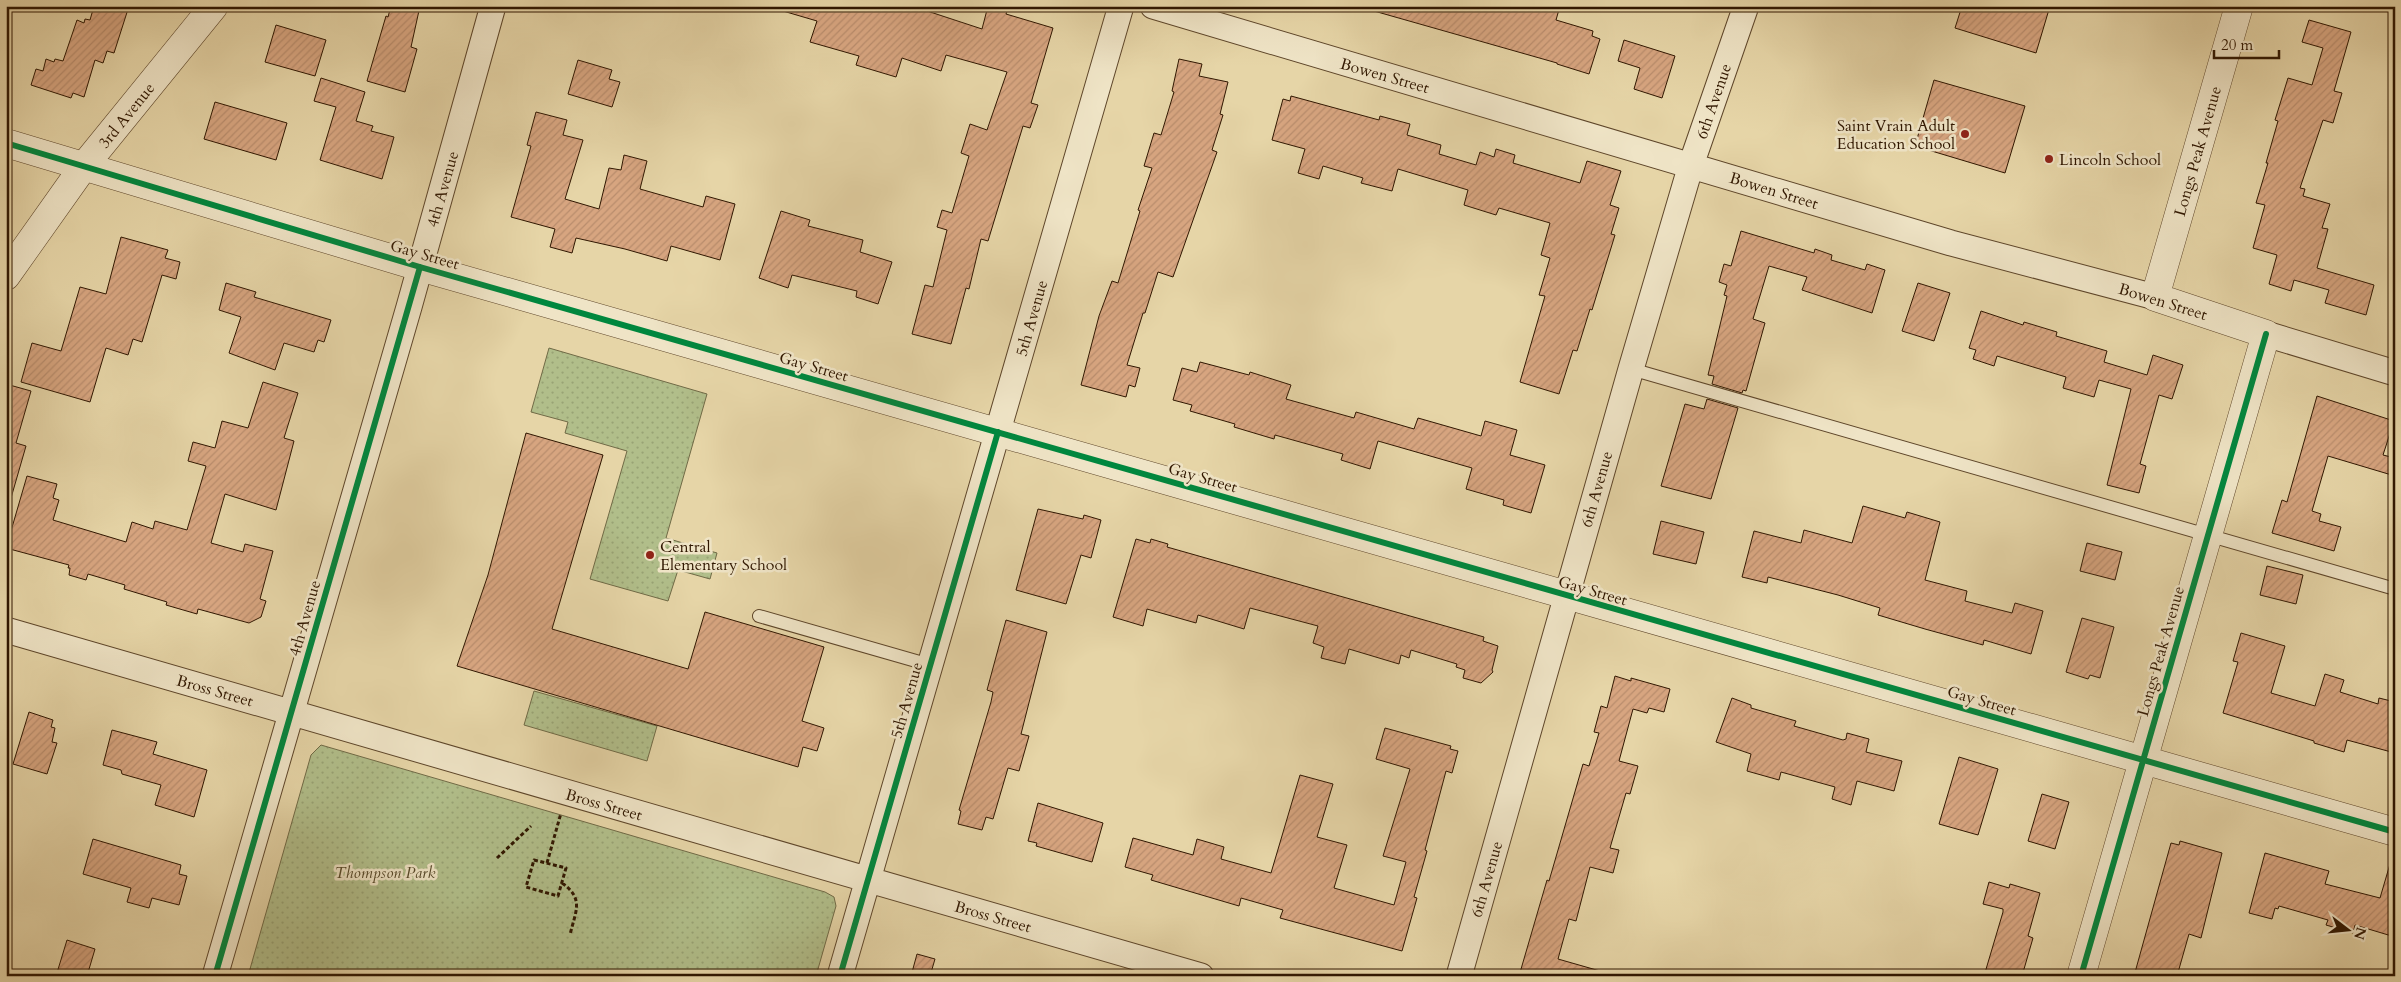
<svg xmlns="http://www.w3.org/2000/svg" width="2401" height="982" font-family="Cardo,serif">
<defs>
<pattern id="park-dots" width="8" height="8" patternUnits="userSpaceOnUse" patternTransform="scale(1.25)"><rect width="8" height="8" fill="#b1be8a"/><path d="M2 2h.1M6 6h.1" fill="none" stroke="#99a375" stroke-width="1.8" stroke-linecap="round"/></pattern>
<pattern id="building-hatch" width="6" height="6" patternUnits="userSpaceOnUse" patternTransform="scale(1.25)"><rect width="6" height="6" fill="#d7a580"/><path d="M-1 1l2-2M0 6l6-6M5 7l2-2" fill="none" stroke="#b98d6d"/></pattern>
</defs>
<rect width="100%" height="100%" fill="#e6d5a7"/>
<filter id="stains"><feTurbulence type="fractalNoise" baseFrequency=".004" numOctaves="4"/><feColorMatrix values="0 0 0 0 .2 0 0 0 0 .09 0 0 0 0 .02 0 0 0 .5 -.17"/></filter>
<radialGradient id="worn" r=".72"><stop offset=".6" stop-color="#630" stop-opacity="0"/><stop offset="1" stop-color="#630" stop-opacity=".3"/></radialGradient>
<path fill="url(#park-dots)" stroke="#706a46" d="M549,348L707,394L666,538L717,553L710,579L678,570L668,601L590,579L627,451L565,433L568,422L531,412Z
M534,691L657,726L647,761L524,725Z
M321,745L825,892L834,897L836,906L816,976H248L311,755Z"/>
<path fill="url(#building-hatch)" stroke="#301701" d="M94,6H129L114,53L107,51L103,63L95,60L84,97L73,93L71,98L31,85L36,69L43,71L46,59L54,62L55,59L63,61L77,20L84,23L85,19L90,20Z
M391,6H420L411,47L417,49L405,92L367,81L386,16L388,17Z
M783,6H912L982,29L988,6H998L1008,9L1006,14L1053,28L1031,103L1038,105L1030,128L1023,126L988,241L981,239L969,289L966,288L951,344L912,334L925,285L933,287L947,230L937,227L942,210L952,213L969,156L961,153L970,124L987,130L1007,72L946,55L941,71L902,58L896,77L856,65L859,56L810,42L817,21L783,11Z
M1374,6H1560L1556,20L1593,31L1592,36L1600,39L1589,74L1557,64V63L1374,11Z
M1962,6H2050L2036,53L1955,28Z
M2309,20L2351,32L2334,91L2342,93L2333,123L2323,120L2300,188L2305,189L2303,196L2330,204L2322,228L2328,229L2317,268L2374,285L2366,315L2325,303L2329,290L2294,280L2291,291L2269,284L2277,255L2253,248L2265,205L2256,203L2268,163H2266L2278,121L2275,120L2288,78L2312,85L2323,48L2302,42Z
M276,25L326,40L315,76L265,62Z
M1624,40L1675,56L1662,98L1634,89L1640,68L1618,61Z
M1179,59L1202,64L1199,76L1228,82L1220,114L1223,115L1212,150L1217,152L1173,277L1158,272L1145,313H1143L1127,365L1140,368L1135,387L1129,385L1126,397L1081,385L1099,316L1112,281L1118,283L1140,211L1138,210L1152,168L1144,166L1154,133L1161,135L1174,92L1172,91Z
M578,60L612,70L609,79L620,82L612,107L568,94Z
M321,78L365,92L356,121L373,126L371,131L394,137L382,179L320,160L336,107L314,101Z
M1934,80L2025,106L2005,173L1915,146Z
M1291,96L1379,120L1380,116L1410,124L1407,135L1441,145L1439,154L1476,165L1480,152L1494,157L1496,149L1515,155L1513,163L1580,183L1587,161L1621,171L1610,205L1619,208L1611,234L1615,235L1592,310L1590,309L1577,351L1573,350L1559,394L1520,382L1545,296L1539,295L1550,258L1541,255L1550,223L1499,208L1496,215L1464,205L1468,190L1398,169L1392,191L1361,183L1363,178L1323,166L1319,179L1298,173L1305,149L1272,140L1283,99L1290,101Z
M215,102L287,123L276,160L204,139Z
M536,112L567,120L563,135L583,140L565,199L599,209L609,168L621,170L624,155L647,161L640,189L703,207L706,196L735,204L720,260L671,246L667,261L625,249L576,238L572,253L550,247L555,229L511,217L531,146L527,145Z
M781,211L810,220L808,226L863,240L860,252L892,262L878,304L856,297L857,291L792,275L788,288L759,278Z
M1741,231L1814,253L1815,249L1832,255L1831,260L1865,270L1867,264L1885,270L1872,313L1802,290L1807,277L1769,266L1753,319L1765,323L1746,391L1743,390L1742,393L1712,384L1714,376L1708,375L1727,296L1724,295L1727,285L1719,282L1724,264L1731,266Z
M121,237L168,250L165,258L180,262L176,279L162,275L142,342L133,339L128,355L106,348L90,402L21,382L32,343L61,351L80,287L106,294Z
M226,283L256,292L254,297L331,320L324,342L318,340L314,352L284,343L275,370L229,353L241,317L219,310Z
M1918,283L1950,293L1934,341L1902,331Z
M1981,311L2023,325L2024,322L2057,332L2056,336L2107,351L2104,362L2147,375L2153,355L2183,365L2172,399L2159,395L2140,464L2146,466L2139,493L2107,485L2131,389L2099,380L2094,397L2063,388L2066,377L1997,356L1994,366L1973,359L1976,350L1969,348Z
M1200,362L1249,375L1250,372L1291,385L1286,399L1354,418L1356,412L1414,429L1418,418L1481,436L1485,421L1517,430L1510,455L1545,465L1531,513L1503,505L1504,500L1466,489L1472,468L1378,441L1370,469L1341,460L1343,454L1275,435L1274,439L1234,427L1235,424L1190,411L1192,405L1173,400L1182,368L1197,372Z
M263,382L298,393L284,438L294,441L276,510L225,494L211,543L243,552L245,544L273,551L260,599L266,601L261,617L249,623L198,609L197,614L166,605L167,602L124,589L125,585L88,574L86,580L69,575L70,568H68L69,565L6,548L27,476L57,484L53,498L59,500L53,520L126,542L132,522L153,529L155,521L187,530L206,466L188,461L193,442L215,448L222,421L248,428Z
M6,384L31,391L16,443L26,446L11,498L6,497Z
M2317,396L2394,421L2383,455L2395,458V476L2328,456L2312,511L2321,514L2319,521L2341,527L2334,551L2272,533L2282,500L2287,502Z
M1707,399L1738,408L1711,499L1661,486L1685,404L1704,409Z
M526,433L603,455L552,629L688,669L705,612L824,647L802,721L824,728L817,751L803,747L798,767L457,666L488,575Z
M1863,506L1905,518L1907,512L1940,522L1925,580L1967,591L1965,601L2012,613L2015,603L2043,611L2031,654L1984,640L1983,645L1925,629L1878,615L1880,608L1838,595L1768,577L1767,583L1742,577L1754,531L1801,543L1804,530L1852,543Z
M1038,509L1083,519L1084,515L1101,520L1091,558L1081,555L1066,604L1016,590Z
M1661,521L1704,532L1696,564L1653,554Z
M1136,539L1150,543L1151,539L1168,544L1167,547L1484,637L1483,641L1498,646L1492,670L1493,672L1481,683L1463,678L1465,670L1456,667L1457,664L1411,650L1409,658L1401,655L1399,664L1349,649L1345,664L1321,658L1324,647L1313,643L1318,626L1250,608L1244,629L1198,615L1196,623L1147,609L1143,626L1113,617Z
M2087,543L2122,552L2115,580L2080,571Z
M2267,566L2303,575L2296,604L2260,595Z
M2082,618L2114,627L2100,678L2090,675L2088,679L2066,672Z
M1006,620L1047,632L1021,734L1029,736L1019,771L1008,768L993,819L986,817L982,830L958,824L961,811L959,810L991,702L993,692L987,690Z
M2241,633L2285,646L2271,693L2315,706L2325,674L2344,680L2340,692L2378,704L2379,698L2395,702V753L2347,740L2344,752L2314,743V741L2223,713L2238,662L2233,661Z
M1615,676L1631,681V678L1670,689L1664,712L1649,708L1647,713L1633,709L1619,761L1638,766L1630,794L1626,793L1610,848L1619,850L1613,873L1590,867L1576,921L1569,919L1558,959L1600,971V976H1519L1547,880L1549,881L1583,764L1589,766L1599,733L1594,732L1601,706L1607,708Z
M1732,698L1751,705V708L1796,721L1794,726L1843,740L1846,739L1847,733L1869,739L1866,752L1902,761L1894,791L1857,781L1851,805L1832,799L1835,787L1781,772L1779,780L1747,771L1751,754L1716,742Z
M29,712L53,720L51,727L55,728L52,742L57,743L47,774L13,764Z
M1385,728L1451,746L1450,749L1458,751L1452,773L1446,771L1425,850L1427,851L1414,897L1417,898L1402,951L1280,918L1283,910L1241,898L1239,906L1151,880L1153,875L1125,867L1133,838L1193,855L1197,839L1224,847L1221,859L1271,873L1300,775L1333,784L1317,837L1347,845L1334,888L1394,905L1406,862L1383,856L1410,769L1376,759Z
M112,730L157,742L153,754L207,770L194,817L155,805L161,785L122,774L121,770L103,765Z
M1959,757L1998,769L1978,835L1939,824Z
M2042,794L2069,802L2055,849L2028,841Z
M1038,803L1103,823L1092,862L1036,846L1037,843L1028,841Z
M93,839L181,865L179,874L187,876L179,905L152,898L149,908L127,902L131,888L83,874Z
M2180,841L2222,853L2201,938L2189,934L2177,976H2134L2171,843L2179,845Z
M2265,853L2329,871L2325,884L2380,898L2390,864L2395,865V937L2355,925L2353,933L2326,925L2328,920L2279,906L2278,909L2275,908L2272,919L2249,913Z
M1989,882L2009,888L2010,884L2040,893L2028,936L2033,938L2022,976H1984L2003,912V909L1983,904Z
M67,940L95,949L87,976H56Z
M917,954L935,959L930,976H911Z"/>
<g fill="none" stroke-linecap="round" stroke-linejoin="round">
<g stroke="#5e462a" stroke-width="14">
<path id="service" d="M1631,369L2395,589
M759,616L930,665"/>
</g>
<g stroke="#5e462a" stroke-width="27">
<path id="minor" d="M1153,6L1951,243L2155,297
M2266,334L2395,373
M6,630L1201,976
M215,976L409,307L493,6
M840,976L1121,6
M1459,976L1631,369L1691,165L1746,6"/>
</g>
<g stroke="#5e462a" stroke-width="29">
<path id="tertiary" d="M6,143L420,267L2395,832
M6,276L84,166L214,6
M2081,976L2266,334L2155,297L2239,6"/>
</g>
<path stroke="#301701" stroke-width="3" stroke-dasharray="4 2.5" stroke-linecap="butt" d="M497,858L531,826
M534,860L566,868L558,896L526,887Z
M547,863L561,813
M562,883C585,899 575,912 570,935"/>
<use href="#service" stroke="#efe4c6" stroke-width="12"/>
<use href="#minor" stroke="#efe4c6" stroke-width="25"/>
<use href="#tertiary" stroke="#efe4c6" stroke-width="28"/>
<g stroke="#efe4c6" stroke-width="9">
<path id="cycleway" d="M6,143L420,267L2395,832
M215,976L420,267
M840,976L998,432
M2081,976L2266,334"/>
</g>
<use href="#cycleway" stroke="#00873e" stroke-width="6"/>
</g>
<g fill="#8f2418" stroke="#efe4c6" stroke-width="2">
<circle cx="1965" cy="134" r="5"/>
<circle cx="2049" cy="159" r="5"/>
<circle cx="650" cy="555" r="5"/>
</g>
<g text-anchor="middle" stroke-width="5" stroke-linejoin="round" paint-order="stroke">
<g font-size="16" fill="#301701" stroke="#efe4c6">
<text transform="translate(1385 75) rotate(16)" y="6">Bowen Street</text>
<text transform="translate(1713 101) rotate(-71)" y="6">6th Avenue</text>
<text transform="translate(126 115) rotate(-51)" y="6">3rd Avenue</text>
<text transform="translate(2197 151) rotate(-74)" y="6">Longs Peak Avenue</text>
<text transform="translate(442 189) rotate(-74)" y="6">4th Avenue</text>
<text transform="translate(1774 190) rotate(17)" y="6">Bowen Street</text>
<text transform="translate(425 254) rotate(16)" y="6">Gay Street</text>
<text transform="translate(2163 301) rotate(17)" y="6">Bowen Street</text>
<text transform="translate(1031 318) rotate(-74)" y="6">5th Avenue</text>
<text transform="translate(814 366) rotate(16)" y="6">Gay Street</text>
<text transform="translate(1203 477) rotate(16)" y="6">Gay Street</text>
<text transform="translate(1596 489) rotate(-74)" y="6">6th Avenue</text>
<text transform="translate(1593 590) rotate(16)" y="6">Gay Street</text>
<text transform="translate(304 618) rotate(-74)" y="6">4th Avenue</text>
<text transform="translate(2160 651) rotate(-74)" y="6">Longs Peak Avenue</text>
<text transform="translate(215 690) rotate(16)" y="6">Bross Street</text>
<text transform="translate(906 700) rotate(-74)" y="6">5th Avenue</text>
<text transform="translate(1982 700) rotate(16)" y="6">Gay Street</text>
<text transform="translate(604 804) rotate(16)" y="6">Bross Street</text>
<text transform="translate(1486 879) rotate(-74)" y="6">6th Avenue</text>
<text transform="translate(993 916) rotate(16)" y="6">Bross Street</text>
</g>
<g font-size="16" fill="#301701" stroke="#efe4c6" text-anchor="start">
<text x="1955" y="131" text-anchor="end">Saint Vrain Adult<tspan x="1955" dy="18">Education School</tspan></text>
<text x="2059" y="165">Lincoln School</text>
<text x="660" y="552">Central<tspan x="660" dy="18">Elementary School</tspan></text>
</g>
<g font-size="16" font-style="italic" fill="#57492a" stroke="#efe4c6">
<text x="385" y="878">Thompson Park</text>
</g>
</g>
<rect width="2401" height="982" fill="none" stroke="#e6d5a7" stroke-width="25"/>
<rect x="8" y="8" width="2386" height="967" fill="none" stroke="#301701" stroke-width="2.5"/>
<rect x="12" y="12" width="2376" height="957" fill="none" stroke="#301701"/>
<g transform="translate(2348 930) rotate(106)" stroke="#efe4c6" stroke-width="4" paint-order="stroke">
<path d="M0-4L9 19L0 12L-9 19Z" fill="#301701"/>
<text y="-8" font-size="14" font-weight="bold" text-anchor="middle" fill="#301701">N</text>
</g>
<path d="M2214 50v8h65v-8" fill="none" stroke="#301701" stroke-width="2.5"/>
<text x="2221" y="50" font-size="15" fill="#301701" stroke="#efe4c6" stroke-width="4" paint-order="stroke">20 m</text>
<rect width="100%" height="100%" filter="url(#stains)"/>
<rect width="100%" height="100%" fill="url(#worn)"/>
</svg>
